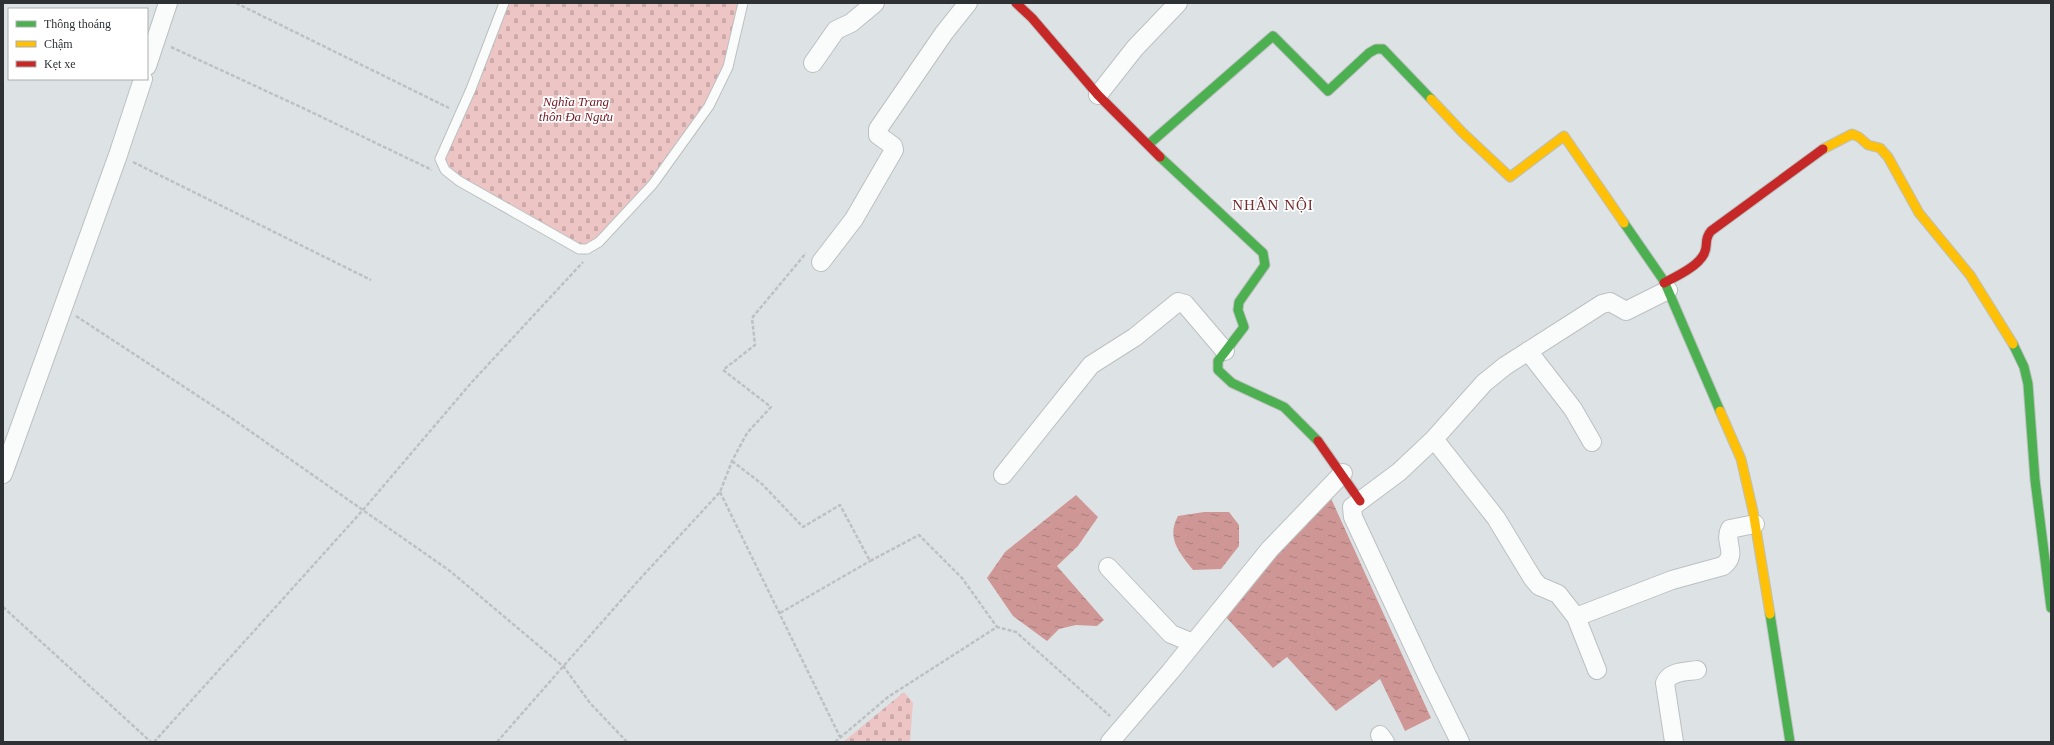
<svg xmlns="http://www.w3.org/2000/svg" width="2054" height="745" font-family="Georgia,serif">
<defs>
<pattern id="cemetery-stones" width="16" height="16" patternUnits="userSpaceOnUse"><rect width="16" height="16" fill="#edc5c4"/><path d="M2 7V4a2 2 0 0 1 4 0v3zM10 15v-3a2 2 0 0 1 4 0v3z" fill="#ccaaa9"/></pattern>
<pattern id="water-ripples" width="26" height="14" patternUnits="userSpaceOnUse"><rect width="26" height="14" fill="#ce9796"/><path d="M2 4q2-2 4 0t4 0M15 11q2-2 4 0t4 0" fill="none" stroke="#a87c7b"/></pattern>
</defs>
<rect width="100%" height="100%" fill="#dde3e4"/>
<path fill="url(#cemetery-stones)" d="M504,3H743L728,67L709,106L653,184L587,249L459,181L440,159Z
M904,692L913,703L910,742H843Z"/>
<path fill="url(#water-ripples)" d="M1329,494L1431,718L1405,731L1380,679L1336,711L1287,657L1273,668L1224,615Z
M1076,495L1098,517L1078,546L1057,566L1104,620L1097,626L1076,625L1059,629L1047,641L1013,616L987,578L1005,552Z
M1204,512H1229L1239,525V546L1221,569L1193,570C1179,552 1166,538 1178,516Z"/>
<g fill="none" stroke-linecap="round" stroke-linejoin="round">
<g stroke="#bcc0c1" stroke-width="11">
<path id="lane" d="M504,3L471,89L440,159L445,170L459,181L579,249H587L599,242L653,184L709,106L728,67L743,3"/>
</g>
<g stroke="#bcc0c1" stroke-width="20">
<path id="street" d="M813,63L836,30L851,23L875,3
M147,66L168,3
M1098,95L1135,48L1178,3
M821,262L854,219L894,150L893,146L878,135V129L944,33L968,3
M1528,351L1573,409L1592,442
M1434,439L1496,518L1533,579L1539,586L1558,594L1576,617L1597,670
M3,474L118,155L143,79
M1003,475L1091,365L1135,337L1178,302L1185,304L1225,351
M1108,567L1171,634L1193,643
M1576,617L1672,580L1723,566C1739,554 1723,542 1730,529L1755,524
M1380,735L1385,742
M1110,742L1170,672L1270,549L1343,473
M1460,742L1426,673L1353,517L1352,507L1399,472L1434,439L1484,383L1505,366L1602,304L1610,302L1626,311L1668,290
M1674,742L1665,683C1670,671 1685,672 1697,670"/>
</g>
<g stroke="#bcc0c1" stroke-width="11">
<path id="fast" d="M1149,144L1273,36L1328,91L1369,53L1376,49H1383L1431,99
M1160,157L1263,253L1265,265L1239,302L1238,310L1244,327L1218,361V370L1232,383L1284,407L1318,441
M1624,223L1664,281L1720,411
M2013,344L2024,367L2028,384L2035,480L2051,608
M1770,614L1790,742"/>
</g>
<g stroke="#bcc0c1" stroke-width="11">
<path id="slow" d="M1431,99L1463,133L1510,177L1564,136L1624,223
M1823,149L1852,134L1859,137L1868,145L1880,148L1888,157L1919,213L1970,275L2013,344
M1720,411L1741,459L1753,511L1770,614"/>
</g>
<g stroke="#bcc0c1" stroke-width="11">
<path id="jam" d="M1016,3L1032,18L1098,95L1160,157
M1664,283C1677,276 1697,267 1704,254C1709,245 1703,240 1711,231L1823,149
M1318,441L1360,501"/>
</g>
<path stroke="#bec1c3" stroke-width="2.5" stroke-dasharray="4 2" stroke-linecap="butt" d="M236,3L449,108
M171,47L305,109L432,170
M133,162L371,280
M76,316L227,415L450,571L564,667L590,703L627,742
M732,461L762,484L803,527L840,505L870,561L919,535L962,578L997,627
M720,492L840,737
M3,607L151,742
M780,613L870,561
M154,742L363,510L471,383L583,262
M497,742L638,581L720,492L732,461L747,433L771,407L723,370L755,345L752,318L806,253
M835,742L888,697L997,627L1016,632L1110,716"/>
<use href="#lane" stroke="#fafbfb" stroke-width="9"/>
<use href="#street" stroke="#fafbfb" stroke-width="18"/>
<use href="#fast" stroke="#4caf50" stroke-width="9"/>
<use href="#slow" stroke="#ffc107" stroke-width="9"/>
<use href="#jam" stroke="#c62828" stroke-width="9"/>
</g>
<g text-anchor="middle" stroke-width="3.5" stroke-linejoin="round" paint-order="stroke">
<g font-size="13" font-style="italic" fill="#781620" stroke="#fff">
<text x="576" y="106">Nghĩa Trang<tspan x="576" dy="15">thôn Đa Ngưu</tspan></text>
</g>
<g font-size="15" letter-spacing="1" fill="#732c2e" stroke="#fff">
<text x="1273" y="210">NHÂN NỘI</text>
</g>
</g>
<rect width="2054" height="745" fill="none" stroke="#2e3133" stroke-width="8"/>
<rect x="8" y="8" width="140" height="72" fill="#ffffff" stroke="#abadad"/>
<rect x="16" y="21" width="20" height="6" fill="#4caf50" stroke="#abadad"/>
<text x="44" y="28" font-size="12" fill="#2e3133">Thông thoáng</text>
<rect x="16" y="41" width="20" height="6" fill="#ffc107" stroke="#abadad"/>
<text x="44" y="48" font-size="12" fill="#2e3133">Chậm</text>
<rect x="16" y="61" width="20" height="6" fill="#c62828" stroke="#abadad"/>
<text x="44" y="68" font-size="12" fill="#2e3133">Kẹt xe</text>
</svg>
